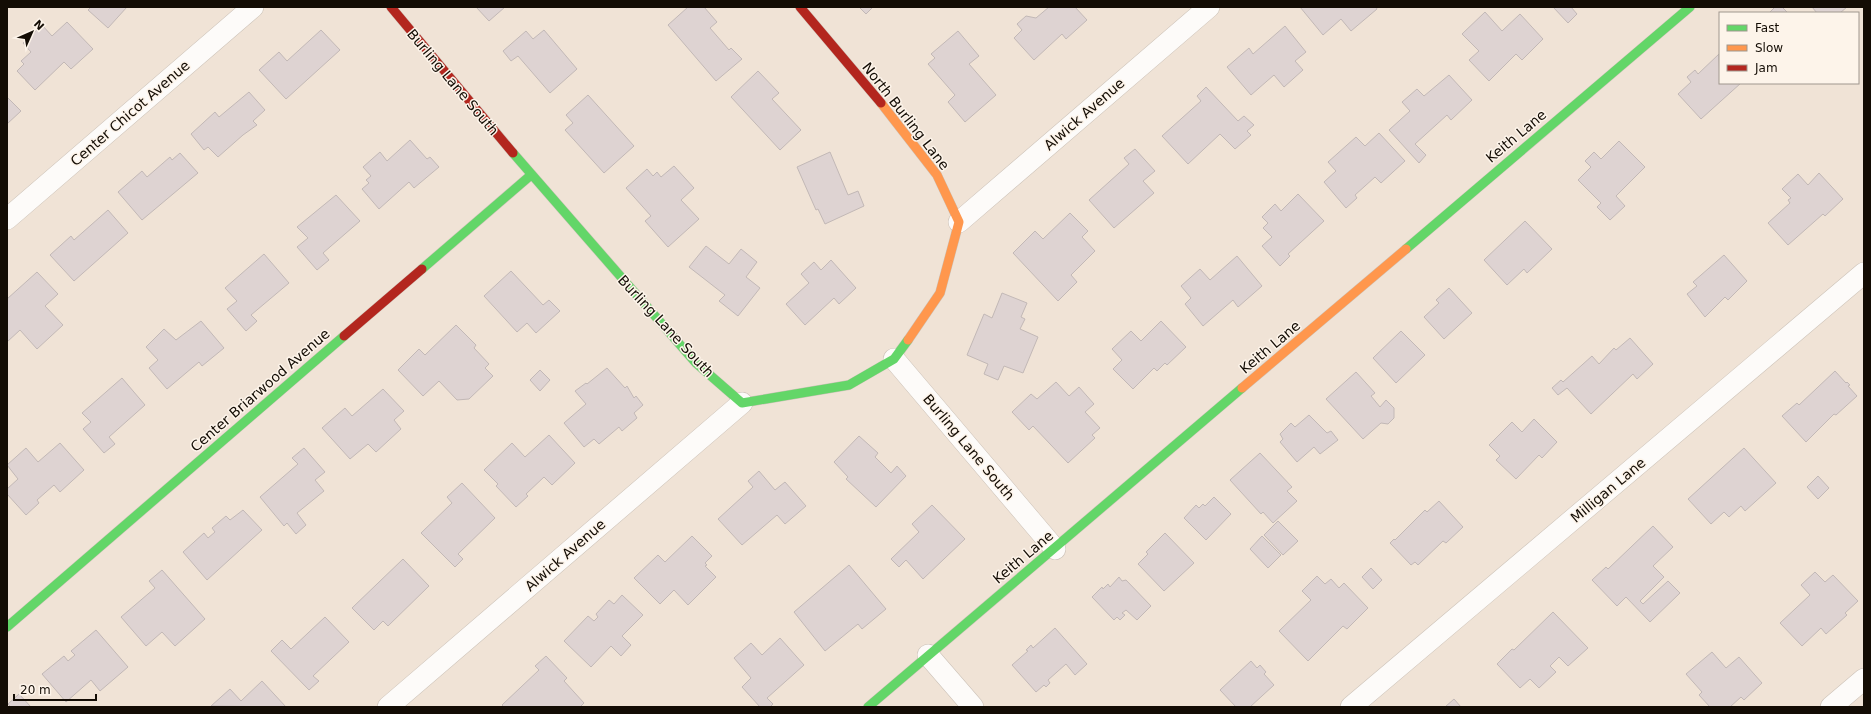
<svg xmlns="http://www.w3.org/2000/svg" width="1871" height="714" font-family="'DejaVu Sans',sans-serif">
<rect width="100%" height="100%" fill="#f0e3d6"/>
<path fill="#ded3d2" stroke="#c2b8b6" d="M91,7H127L108,28L88,10Z
M476,7H505L489,21Z
M688,7H704L717,22L710,28L729,50L731,48L742,59L716,81L668,25Z
M859,7H873L866,14Z
M1049,7H1075L1087,20L1066,39L1062,34L1034,60L1014,38L1022,30L1017,24L1026,16L1036,18Z
M1300,7H1376L1377,9L1351,31L1341,19L1323,35Z
M1553,7H1571L1577,14L1568,23Z
M1775,7H1782L1788,13H1769Z
M1812,7H1847L1840,13H1817Z
M1485,12L1502,31L1520,14L1543,39L1522,60L1516,54L1489,81L1469,60L1479,51L1462,34Z
M67,22L93,49L71,69L64,62L35,90L17,71L24,64L21,61L31,52L23,43L42,25L52,36Z
M1285,26L1306,52L1295,61L1303,70L1284,87L1274,75L1251,95L1227,67L1249,48L1253,54Z
M321,30L340,50L286,99L259,70L279,52L287,61Z
M544,30L577,69L550,93L518,56L511,61L503,51L526,31L533,39Z
M958,31L979,56L969,64L996,95L965,122L948,102L955,95L928,64L935,58L931,54Z
M1719,54L1720,83H1741L1701,119L1678,94L1691,82L1687,77L1695,70L1698,74Z
M758,71L779,93L772,99L801,130L780,150L731,97Z
M1449,75L1472,100L1451,120L1447,115L1415,144L1426,155L1419,163L1389,130L1410,111L1402,102L1417,89L1424,96Z
M1206,87L1238,121L1244,116L1254,125L1247,131L1251,135L1235,149L1220,134L1188,164L1162,136L1201,101L1197,96Z
M249,92L265,110L253,121L257,125L243,135L218,157L208,147L204,150L191,134L215,112L219,117Z
M588,95L634,146L604,173L565,130L573,123L566,115Z
M7,97L21,111L7,124Z
M1379,133L1405,161L1381,183L1375,177L1355,195L1357,198L1346,208L1324,182L1336,171L1328,162L1356,137L1365,146Z
M410,140L427,159L430,157L439,167L414,188L409,182L379,209L362,189L369,183L366,180L371,176L363,167L380,152L387,161Z
M1619,141L1645,167L1616,196L1625,206L1610,220L1597,207L1601,203L1578,180L1591,167L1585,161L1594,152L1601,159Z
M1135,149L1155,171L1143,181L1154,193L1114,228L1089,200L1129,164L1124,158Z
M830,152L848,195L858,191L864,206L825,224L818,209L816,210L797,167Z
M180,153L198,173L142,220L118,192L142,171L147,177L170,157L172,160Z
M674,166L694,188L681,200L699,219L668,247L645,221L651,216L626,188L647,169L653,176L657,172L661,177Z
M1819,173L1843,199L1825,216L1823,214L1788,245L1768,223L1790,203L1788,200L1791,198L1782,189L1798,174L1808,185Z
M1298,194L1324,221L1288,254L1290,256L1280,266L1262,246L1272,237L1263,228L1268,223L1262,217L1275,204L1281,211Z
M336,195L360,221L323,253L329,260L317,270L297,247L308,238L297,227Z
M108,210L128,233L74,281L50,255L71,236L74,240Z
M1070,213L1088,231L1082,237L1095,251L1071,275L1077,282L1058,301L1013,253L1035,231L1043,239Z
M1525,221L1552,249L1527,273L1524,269L1507,285L1484,260Z
M706,246L729,264L741,249L757,262L746,277L760,288L738,316L719,301L725,295L689,267Z
M264,254L289,283L251,315L257,321L246,331L227,309L237,301L225,288Z
M1724,255L1747,281L1728,300L1725,297L1705,317L1687,294L1697,286L1693,282Z
M1237,256L1262,286L1238,307L1233,300L1203,326L1185,304L1191,298L1181,286L1200,269L1210,280Z
M831,260L856,288L839,304L834,298L805,325L786,304L809,283L801,274L814,262L821,270Z
M511,271L543,305L549,300L560,311L536,333L527,323L517,332L484,296Z
M37,272L58,294L45,306L63,325L37,349L20,330L7,342V299Z
M1449,288L1472,313L1444,339L1424,317L1439,303L1436,300Z
M1002,293L1027,303L1021,317L1025,319L1020,329L1038,337L1023,373L1004,366L998,380L984,374L988,364L967,355L984,314L992,318Z
M201,321L224,348L202,366L199,362L167,389L149,368L158,360L146,347L164,329L176,340Z
M1161,321L1186,347L1167,365L1165,363L1157,371L1154,368L1133,389L1113,369L1122,360L1112,349L1131,331L1141,341Z
M456,325L476,345L474,348L489,364L485,368L493,376L469,399L457,400L439,381L423,396L398,370L419,349L425,355Z
M1401,331L1425,355L1396,383L1373,358Z
M1630,338L1653,364L1637,379L1633,374L1591,414L1567,388L1558,395L1552,388L1561,380L1563,382L1592,356L1599,364L1614,348L1616,350Z
M607,368L625,388L627,386L634,398L636,396L643,405L634,413L637,418L622,431L619,427L599,444L594,439L584,447L564,423L586,404L575,391L586,383L587,384Z
M540,370L550,380L540,391L530,380Z
M1835,371L1846,383L1847,382L1850,385L1848,386L1857,396L1836,415L1834,414L1806,442L1782,416L1797,403L1799,405Z
M1356,372L1375,393L1371,396L1380,407L1386,400L1394,408V418L1388,424L1381,423L1363,439L1326,399Z
M122,378L145,405L109,437L115,444L104,453L83,429L91,422L82,413Z
M1056,382L1069,396L1079,387L1094,404L1085,412L1100,428L1092,435L1095,438L1068,463L1033,426L1029,430L1012,412L1031,394L1037,399Z
M383,389L404,411L394,420L401,429L376,452L368,444L350,459L322,428L345,408L352,416Z
M1309,415L1327,433L1331,431L1338,440L1320,454L1314,447L1297,462L1280,442L1283,439L1280,434L1291,423L1295,427Z
M1534,419L1557,442L1542,458L1539,455L1516,479L1496,460L1500,456L1489,445L1512,422L1522,432Z
M549,435L575,463L552,485L544,477L526,494L528,496L516,507L496,486L498,484L484,470L512,443L525,457Z
M859,436L878,453L875,457L891,473L897,466L906,476L876,507L846,479L848,477L834,462Z
M60,443L84,470L60,492L54,485L37,500L39,503L26,515L7,494V489L18,479L7,465L26,448L38,462Z
M304,448L325,472L315,480L324,491L297,513L306,525L296,534L287,523L284,526L260,497L298,464L292,458Z
M1744,448L1776,483L1745,511L1741,506L1729,517L1724,512L1711,524L1688,499Z
M1260,453L1292,487L1287,491L1297,501L1273,523L1263,512L1261,514L1230,480Z
M759,471L775,490L785,482L806,506L785,524L777,515L742,545L718,519L753,487L748,481Z
M1818,476L1829,488L1818,499L1807,487Z
M462,483L495,518L458,554L463,559L455,567L421,533L452,503L447,497Z
M1214,497L1231,514L1206,540L1184,518L1196,505L1199,508L1203,504L1205,506Z
M1439,501L1463,527L1446,543L1443,541L1418,565L1415,562L1411,565L1390,543L1394,539L1395,540L1425,510L1427,512Z
M932,505L965,539L923,579L906,560L899,567L891,559L919,532L912,524Z
M243,510L262,530L207,580L183,552L204,533L208,538L215,532L212,528L226,516L230,520Z
M1278,521L1298,541L1283,555L1264,535Z
M1653,526L1673,547L1653,566L1664,577L1640,601L1643,604L1668,581L1680,593L1650,622L1626,597L1617,606L1592,580L1606,567L1608,569Z
M1165,533L1194,563L1164,591L1138,564L1148,554L1146,552Z
M692,536L712,556L705,563L707,565L705,566L716,577L688,605L674,590L660,604L634,578L658,555L665,562Z
M1262,536L1281,555L1268,568L1250,549Z
M403,559L429,586L388,626L383,621L374,630L352,608Z
M849,565L886,609L862,629L858,624L825,651L794,612Z
M1371,568L1382,580L1373,589L1362,577Z
M162,570L205,619L175,646L162,632L146,646L121,617L155,588L149,581Z
M1815,572L1825,582L1833,575L1858,601L1845,613L1847,615L1826,634L1821,628L1802,646L1780,623L1810,595L1801,585Z
M1317,576L1325,584L1331,579L1339,588L1344,583L1368,608L1347,629L1343,626L1308,661L1279,631L1311,600L1302,591Z
M1119,577L1122,581L1126,580L1151,606L1137,620L1126,610L1122,613L1125,615L1120,620L1117,617L1114,620L1092,597L1102,587L1103,589L1108,584L1110,587Z
M622,595L643,615L622,636L631,645L621,656L611,646L591,667L564,641L588,616L594,621L598,617L596,614L609,600L614,604Z
M1553,612L1588,648L1568,666L1559,657L1550,666L1556,672L1539,688L1530,679L1520,688L1497,664L1512,649L1514,650Z
M325,617L349,642L313,676L319,681L309,690L271,651L282,640L291,649Z
M1055,628L1087,664L1075,675L1066,664L1048,680L1050,683L1046,687L1044,685L1036,692L1012,665L1028,651L1026,650L1031,645L1033,648Z
M96,630L128,667L100,691L91,680L66,702L42,674L64,656L68,661L75,655L71,651Z
M780,638L804,665L767,698L773,704L770,707H760L742,687L751,678L734,658L751,643L762,655Z
M1712,652L1726,668L1739,657L1762,683L1744,700L1741,697L1730,707H1710L1699,695L1702,692L1686,674Z
M546,656L567,678L564,681L584,703L580,707H504L502,705L539,670L535,666Z
M1251,661L1257,668L1260,665L1266,672L1264,674L1274,685L1250,707H1236L1220,690Z
M262,681L286,707L211,706L230,689L241,701Z
M19,694L31,707H11L8,704Z
M1454,699L1461,707H1445Z"/>
<g fill="none" stroke-linecap="round" stroke-linejoin="round">
<g stroke="#ccc2b8" stroke-width="22">
<path id="street" d="M7,219L253,7
M959,222L1209,7
M894,359L1055,549
M928,655L973,707
M388,707L742,403
M1351,707L1864,273
M1831,707L1864,679"/>
</g>
<g stroke="#ccc2b8" stroke-width="10">
<path id="fast" d="M513,153L696,363L742,403L849,385L894,359L908,340
M1406,249L1690,7
M422,269L531,175
M7,627L344,336
M868,707L1242,388"/>
</g>
<g stroke="#ccc2b8" stroke-width="10">
<path id="slow" d="M881,103L937,175L959,222L940,293L908,340
M1242,388L1406,249"/>
</g>
<g stroke="#ccc2b8" stroke-width="10">
<path id="jam" d="M391,7L513,153
M800,7L881,103
M344,336L422,269"/>
</g>
<use href="#street" stroke="#fdfbf9" stroke-width="21"/>
<use href="#fast" stroke="#63d668" stroke-width="9"/>
<use href="#slow" stroke="#ff974d" stroke-width="9"/>
<use href="#jam" stroke="#b3261e" stroke-width="9"/>
</g>
<g text-anchor="middle" stroke-width="3" stroke-linejoin="round" paint-order="stroke">
<g font-size="14" fill="#130c04" stroke="#fdf4ea">
<text transform="translate(453 82) rotate(50)" y="5">Burling Lane South</text>
<text transform="translate(130 113) rotate(-41)" y="5">Center Chicot Avenue</text>
<text transform="translate(1084 114) rotate(-41)" y="5">Alwick Avenue</text>
<text transform="translate(906 116) rotate(52)" y="5">North Burling Lane</text>
<text transform="translate(1516 136) rotate(-40)" y="5">Keith Lane</text>
<text transform="translate(666 326) rotate(47)" y="5">Burling Lane South</text>
<text transform="translate(1270 347) rotate(-40)" y="5">Keith Lane</text>
<text transform="translate(260 390) rotate(-41)" y="5">Center Briarwood Avenue</text>
<text transform="translate(969 447) rotate(50)" y="5">Burling Lane South</text>
<text transform="translate(1608 490) rotate(-40)" y="5">Milligan Lane</text>
<text transform="translate(565 555) rotate(-41)" y="5">Alwick Avenue</text>
<text transform="translate(1023 557) rotate(-40)" y="5">Keith Lane</text>
</g>
</g>
<rect width="1871" height="714" fill="none" stroke="#130c04" stroke-width="16"/>
<rect x="1719" y="12" width="140" height="72" fill="#fdf4ea" stroke="#9f978e"/>
<rect x="1727" y="25" width="20" height="6" fill="#63d668" stroke="#9f978e"/>
<text x="1755" y="32" font-size="12" fill="#130c04">Fast</text>
<rect x="1727" y="45" width="20" height="6" fill="#ff974d" stroke="#9f978e"/>
<text x="1755" y="52" font-size="12" fill="#130c04">Slow</text>
<rect x="1727" y="65" width="20" height="6" fill="#b3261e" stroke="#9f978e"/>
<text x="1755" y="72" font-size="12" fill="#130c04">Jam</text>
<g transform="translate(32 32) rotate(45)" stroke="#fdf4ea" stroke-width="3" paint-order="stroke">
<path d="M0-3L7 15L0 10L-7 15Z" fill="#130c04"/>
<text y="-6" font-size="11" font-weight="bold" text-anchor="middle" fill="#130c04">N</text>
</g>
<path d="M14 694v6h82v-6" fill="none" stroke="#130c04" stroke-width="2"/>
<text x="20" y="694" font-size="12" fill="#130c04" stroke="#fdf4ea" stroke-width="3" paint-order="stroke">20 m</text>
</svg>
